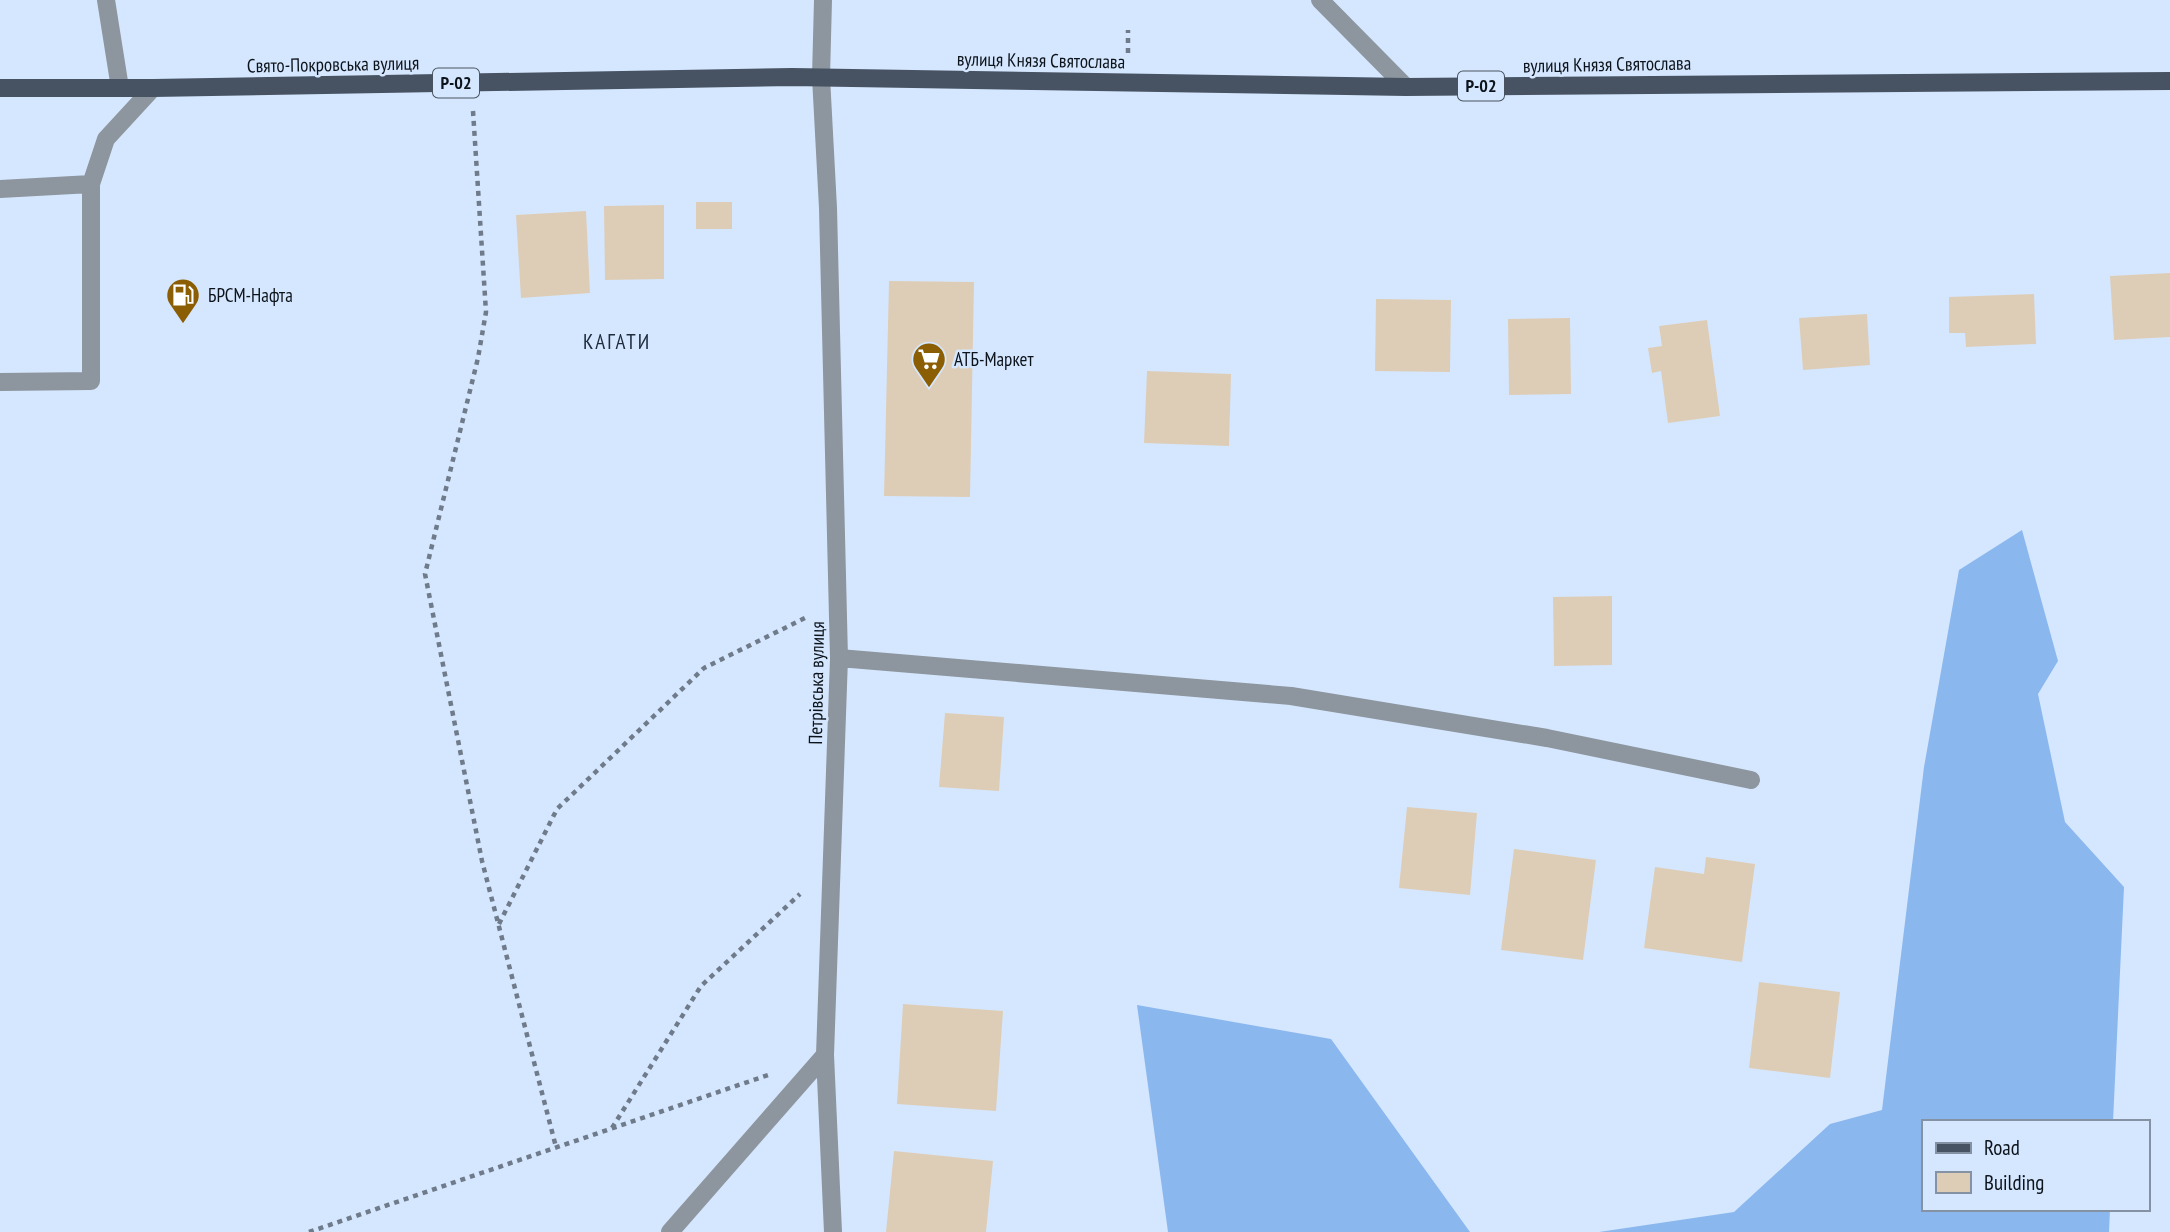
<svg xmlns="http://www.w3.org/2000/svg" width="2170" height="1232" font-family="'PT Sans Narrow',sans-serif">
<rect width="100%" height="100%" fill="#d5e7fe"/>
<path fill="#8bb7ef" d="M2022,530L2058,661L2038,694L2065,822L2124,887L2113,1122H1923V1209H2110L2109,1232H1599L1734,1212L1830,1124L1882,1110L1924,767L1959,570Z
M1137,1005L1331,1039L1470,1232H1168Z"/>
<path fill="#decdb6" d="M696,202H732V229H696Z
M664,205V279L605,280L604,206Z
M586,211L590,293L521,298L516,215Z
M2170,273V337L2114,340L2110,276Z
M889,281L974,282L970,497L884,496Z
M2034,294L2036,344L1966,347L1965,333H1949V297Z
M1376,299L1451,300L1450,372L1375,371Z
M1867,314L1870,365L1803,370L1799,318Z
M1570,318L1571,394L1509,395L1508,319Z
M1707,320L1720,416L1668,423L1661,371L1652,373L1648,348L1662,346L1659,326Z
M1147,371L1231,374L1229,446L1144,443Z
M1612,596V665L1554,666L1553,597Z
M945,713L1004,717L999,791L939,787Z
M1407,807L1477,813L1470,895L1399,888Z
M1514,849L1596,860L1583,960L1501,950Z
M1706,857L1755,864L1742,962L1644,948L1655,867L1704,874Z
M1759,982L1840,992L1830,1078L1749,1068Z
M903,1004L1003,1011L996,1111L897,1104Z
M894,1151L993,1161L986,1232H886Z"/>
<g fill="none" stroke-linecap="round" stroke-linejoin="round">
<path stroke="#6f7b8a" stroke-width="4.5" stroke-dasharray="5 5" stroke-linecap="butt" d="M1128,53V30
M473,111L486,312L478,358L425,574L482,861L556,1147
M499,924L557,809L704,668L809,616
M612,1128L701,986L800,894
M309,1232L768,1075"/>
<path stroke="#8d959e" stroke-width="18" d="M106,0L120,88
M1320,0L1406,87
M0,189L91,184
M0,382L91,381V184L106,139L153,88
M825,1055L833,1232"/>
<path stroke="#8d959e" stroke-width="18" d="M839,658L1291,696L1547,738L1751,780
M670,1232L825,1055L839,658L828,208L821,77L823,0"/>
<path stroke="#475363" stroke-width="18" d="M0,88H153L792,77L1406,87L2170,81"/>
</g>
<defs>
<g id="fuel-pin" transform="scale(1.75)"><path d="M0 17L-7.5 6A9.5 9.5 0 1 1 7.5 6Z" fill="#8c5e03" stroke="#d5e7fe"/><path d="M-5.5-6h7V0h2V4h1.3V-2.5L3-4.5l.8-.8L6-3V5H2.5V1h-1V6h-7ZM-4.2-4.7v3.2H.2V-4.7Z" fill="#fff"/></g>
<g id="supermarket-pin" transform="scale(1.75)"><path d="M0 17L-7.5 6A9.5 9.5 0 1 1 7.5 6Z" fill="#8c5e03" stroke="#d5e7fe"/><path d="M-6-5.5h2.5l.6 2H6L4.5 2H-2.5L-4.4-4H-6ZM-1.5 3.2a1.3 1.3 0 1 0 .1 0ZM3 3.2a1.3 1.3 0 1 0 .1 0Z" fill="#fff"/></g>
</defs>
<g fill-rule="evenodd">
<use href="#fuel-pin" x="183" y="295"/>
<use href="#supermarket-pin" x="929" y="359"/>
</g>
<g text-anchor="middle" stroke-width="5" stroke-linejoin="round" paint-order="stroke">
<g fill="#d5e7fe" stroke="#49535f" stroke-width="2">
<rect x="433" y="68.5" width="46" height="29" rx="5"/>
<rect x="1458" y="71.5" width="46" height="29" rx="5"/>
</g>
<g font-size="18" font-weight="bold" fill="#0d131b">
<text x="456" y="89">Р-02</text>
<text x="1481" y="92">Р-02</text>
</g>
<g font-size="19" fill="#0d131b" stroke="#d5e7fe">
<text transform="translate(1041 60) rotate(1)" y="7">вулиця Князя Святослава</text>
<text transform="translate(333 64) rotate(-1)" y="7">Свято-Покровська вулиця</text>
<text transform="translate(1607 64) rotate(-1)" y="7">вулиця Князя Святослава</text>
<text transform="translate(816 683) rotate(-89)" y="7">Петрівська вулиця</text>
</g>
<g font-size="19" fill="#0d131b" stroke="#d5e7fe" text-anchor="start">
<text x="208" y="302">БРСМ-Нафта</text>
<text x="954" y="366">АТБ-Маркет</text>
</g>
<g font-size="21" letter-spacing="2" fill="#202d3e" stroke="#d5e7fe">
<text x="617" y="349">КАГАТИ</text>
</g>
</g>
<rect x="1922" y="1120" width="228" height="91" fill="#d5e7fe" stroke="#8592a3" stroke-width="2"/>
<rect x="1936" y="1143" width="35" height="10" fill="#475363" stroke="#8592a3" stroke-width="2"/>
<text x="1984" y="1155" font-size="21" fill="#0d131b">Road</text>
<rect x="1936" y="1172" width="35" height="21" fill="#decdb6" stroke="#8592a3" stroke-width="2"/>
<text x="1984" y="1190" font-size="21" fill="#0d131b">Building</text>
</svg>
